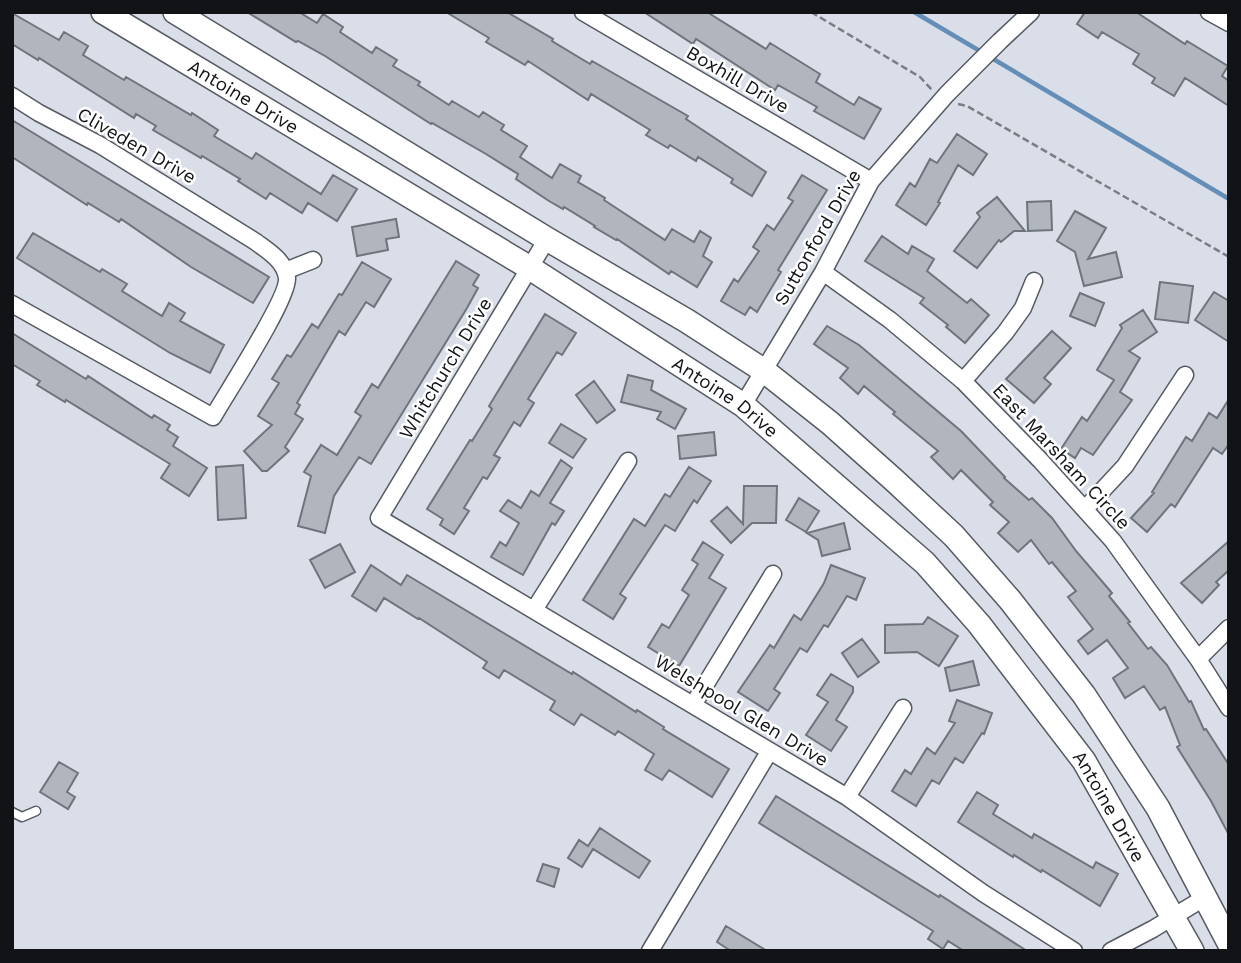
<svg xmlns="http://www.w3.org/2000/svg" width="1241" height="963" font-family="'Work Sans',sans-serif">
<rect width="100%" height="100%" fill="#d9dee8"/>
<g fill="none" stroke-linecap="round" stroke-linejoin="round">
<path stroke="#648eb8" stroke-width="4.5" d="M914,12L1229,199"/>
</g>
<path fill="#b0b5be" stroke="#6f747c" stroke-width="2" d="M247,12H299L317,23L323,14L343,27L340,32L372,53L376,47L397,60L393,66L420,82L418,85L449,105L452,101L479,117L483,112L504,125L501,130L527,146L520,157L552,178L560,164L581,176L578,182L605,198L604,200L665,240L672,229L694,242L700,231L711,238L703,256L712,262L697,287L671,271L669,274L617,239L616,240L594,227L595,226L564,207L563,209L549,201L516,179L518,174L486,154L432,123L431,124L325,56L298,41L296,42Z
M446,12H507L553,39L552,41L590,64L592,61L688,116L686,119L766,172L752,196L731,183L733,179L698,157L696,161L670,145L668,148L646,135L650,130L591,94L588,100L528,61L525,65L486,42L489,38Z
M644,12H707L766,49L770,43L820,74L816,82L854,105L859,97L881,109L864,139L814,111L817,107L778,85L775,90L696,39L693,44Z
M1085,12H1136L1185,44L1187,41L1228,66L1222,76L1229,81V106L1185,78L1174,96L1152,83L1155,78L1133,64L1139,54L1102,32L1098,38L1077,24Z
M12,13L59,40L64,32L88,46L83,55L124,80L126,77L191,115L192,113L218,130L214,136L252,159L256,153L321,194L333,175L357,189L337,221L308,203L302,213L270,193L266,199L238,181L240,179L202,156L201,158L153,130L156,126L136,114L134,118L39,58L38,60L12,44Z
M12,120L269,277L253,303L191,267L121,219L119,222L88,203L87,205L12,157Z
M957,134L987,154L973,175L958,165L938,202L940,203L926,225L896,205L910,183L915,187L930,159L937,163Z
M802,175L827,190L778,270L781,272L757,312L750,307L745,315L721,301L734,279L738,282L759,251L753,247L767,225L774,230L793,201L788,198Z
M997,197L1025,231H1014L1001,242L999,240L977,268L954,251L980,217L977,213Z
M1051,201L1052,230L1028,231L1027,202Z
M1075,211L1106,228L1088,259L1116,252L1122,277L1084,286L1075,252L1057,241Z
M396,219L399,237L386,239L388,250L357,256L352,227Z
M33,233L100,272L102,269L127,284L122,291L162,316L169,303L185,313L180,321L224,345L210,373L170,353L17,258Z
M882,236L908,254L912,246L934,259L927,271L967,303L971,299L989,315L965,343L946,327L948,325L920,303L924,298L865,261Z
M456,261L479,275L473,285L478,288L467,308L371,464L359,457L334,496L325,533L298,526L311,476L304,472L321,445L337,455L361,416L355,412L372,384L378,388Z
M362,262L391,279L374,307L366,302L345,335L339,331L297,403L300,405L295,414L303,419L285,447L289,451L267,471H262L244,451L272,425L258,416L279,383L272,379L287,355L291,357L312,324L318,328L339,294L342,295Z
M1160,282L1193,286L1188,323L1155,319Z
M1214,292L1229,301V342L1195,320Z
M1080,293L1104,303L1095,326L1070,316Z
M1143,310L1157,332L1129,351L1140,358L1120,392L1132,400L1093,455L1081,448L1075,458L1061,449L1082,417L1087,421L1114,380L1097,370L1122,328L1120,325Z
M545,314L576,333L562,355L557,352L528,399L534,403L520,426L514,422L494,455L500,458L487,479L483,477L464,508L469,511L454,534L440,525L443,519L427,509L470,440L472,441L492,409L489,406Z
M827,326L859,345L961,431L1005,477L1004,478L1029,500L1032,498L1052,518L1076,551L1112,593L1109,596L1130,622L1128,623L1148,649L1151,647L1167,665L1189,702L1191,701L1204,730L1206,729L1229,765V835L1211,801L1177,747L1180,745L1165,707L1160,710L1144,686L1125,698L1113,678L1128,668L1107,640L1088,654L1078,641L1093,629L1068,597L1076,591L1052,562L1049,564L1031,540L1018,552L998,533L1009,522L990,505L993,502L961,470L953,479L931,457L938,451L893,414L895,412L864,386L858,394L840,378L848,368L814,344Z
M1052,331L1071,348L1044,378L1051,384L1034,403L1006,379Z
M12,333L86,379L88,376L152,418L154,415L170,425L167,430L178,437L173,446L207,468L189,496L161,478L170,464L66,400L65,402L37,385L40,381L12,364Z
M628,375L653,381L651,390L686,409L675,429L657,419L661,412L621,402Z
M594,381L615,410L597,423L576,395Z
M1229,399V444L1222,454L1213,448L1175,507L1171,504L1147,532L1131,518L1154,493L1152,492L1186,437L1192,441L1209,413L1217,418Z
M561,424L586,439L573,458L549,443Z
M714,432L716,455L680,459L678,436Z
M561,460L572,468L550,503L564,511L555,525L552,523L523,575L491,557L500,542L506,546L519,523L500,511L508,500L521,508L531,491L539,496Z
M243,465L246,518L218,520L216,467Z
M689,467L711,481L697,503L694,500L675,531L665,525L620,594L626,598L613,619L583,600L634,519L645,526L665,494L670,497Z
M744,486H777L776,523H752L731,543L711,521L727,507L743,524Z
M799,498L819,511L806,532L786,520Z
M844,523L850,549L822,556L818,540L807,533Z
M1229,541V570L1216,582L1219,585L1202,603L1181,583Z
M703,542L723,555L709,578L726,588L679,666L648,647L662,624L669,628L689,595L682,590L698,564L692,560Z
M340,544L355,572L325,588L310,560Z
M371,565L401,585L407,575L572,674L573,672L636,712L637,710L664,727L663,729L729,769L712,797L669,770L662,780L645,770L654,754L618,731L615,735L581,714L574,725L550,710L555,701L504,670L499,678L483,668L487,662L419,618L418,619L384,598L376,611L352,596Z
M831,565L865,578L856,600L847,596L828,627L824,625L807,652L800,648L774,689L780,693L768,711L738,692L770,645L774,648L794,615L801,620L824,583Z
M928,617L958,636L939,666L917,652L885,653V625L923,624Z
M862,639L879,662L858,677L842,653Z
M973,661L979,685L950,691L945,668Z
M831,674L853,687V692L836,720L847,727L831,751L806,735L828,702L817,695Z
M957,700L992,713L984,734L982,733L963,763L955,758L939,784L932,780L916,806L892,791L905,770L911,774L927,748L935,754L955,723L949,721Z
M59,762L78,773L67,792L75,797L68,809L40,792Z
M977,792L998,805L993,814L1032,838L1034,834L1093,868L1096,862L1118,874L1100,906L1042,870L1041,872L1014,855L1013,857L958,822Z
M776,796L939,897L940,895L1027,951H964L948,941L943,949L928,939L933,931L759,823Z
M600,828L650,861L639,878L593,849L582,867L568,858L579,840L588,846Z
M543,864L559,869L554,887L537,881Z
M726,926L767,951H731L717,942Z"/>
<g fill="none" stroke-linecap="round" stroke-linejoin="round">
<g stroke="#565a62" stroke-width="11">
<path id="lane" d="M12,812L22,817L36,811"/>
</g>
<g stroke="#565a62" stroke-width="19">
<path id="street" d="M583,12L871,181
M1209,12L1229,23
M12,96L39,113L100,145L256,242C268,251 285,261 287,278C289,298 226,394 213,417L12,304
M547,239L379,518L847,797L983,893L1074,951
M285,271L313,260
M823,272L890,320L963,381L1040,460L1113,541L1198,659L1229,708
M963,381L1005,333L1023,308L1034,281
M743,405L823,272L871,181L947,94L1000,41L1031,12
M1085,509L1125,466L1185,375
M534,610L628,461
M1198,659L1229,628
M693,705L773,574
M847,797L903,708
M650,951L769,752
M1111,951L1153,929L1204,898"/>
</g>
<g stroke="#565a62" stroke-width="26">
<g id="secondary">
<path id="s1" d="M103,12L530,268L743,405L925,563L979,624L1084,761L1192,951"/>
<path d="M175,12L547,239L687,321L763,370L830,423L895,481L954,536L1010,600L1084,695L1158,808L1229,943"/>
</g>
</g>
<path stroke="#797d84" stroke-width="2.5" stroke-dasharray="7 3.5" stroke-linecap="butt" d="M811,12L920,77L932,90
M958,104L967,106L1229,257"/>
<use href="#lane" stroke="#fff" stroke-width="8"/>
<use href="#street" stroke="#fff" stroke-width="16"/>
<use href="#secondary" stroke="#fff" stroke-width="23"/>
</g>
<g text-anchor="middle" stroke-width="5" stroke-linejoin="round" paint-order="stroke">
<g font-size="19" fill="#111316" stroke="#fff">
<text transform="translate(738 79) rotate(30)" y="7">Boxhill Drive</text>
<text dy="7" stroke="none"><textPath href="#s1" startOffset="164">Antoine Drive</textPath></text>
<text transform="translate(137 145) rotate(30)" y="7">Cliveden Drive</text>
<text transform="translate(817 237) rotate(-60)" y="7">Suttonford Drive</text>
<text transform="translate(445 368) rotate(-59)" y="7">Whitchurch Drive</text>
<text dy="7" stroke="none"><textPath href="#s1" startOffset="732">Antoine Drive</textPath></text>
<text transform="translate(1062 456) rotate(47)" y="7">East Marsham Circle</text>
<text transform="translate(742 710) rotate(31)" y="7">Welshpool Glen Drive</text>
<text dy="7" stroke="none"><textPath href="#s1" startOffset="1298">Antoine Drive</textPath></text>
</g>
</g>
<rect width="1241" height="963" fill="none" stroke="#111316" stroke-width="28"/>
</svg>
